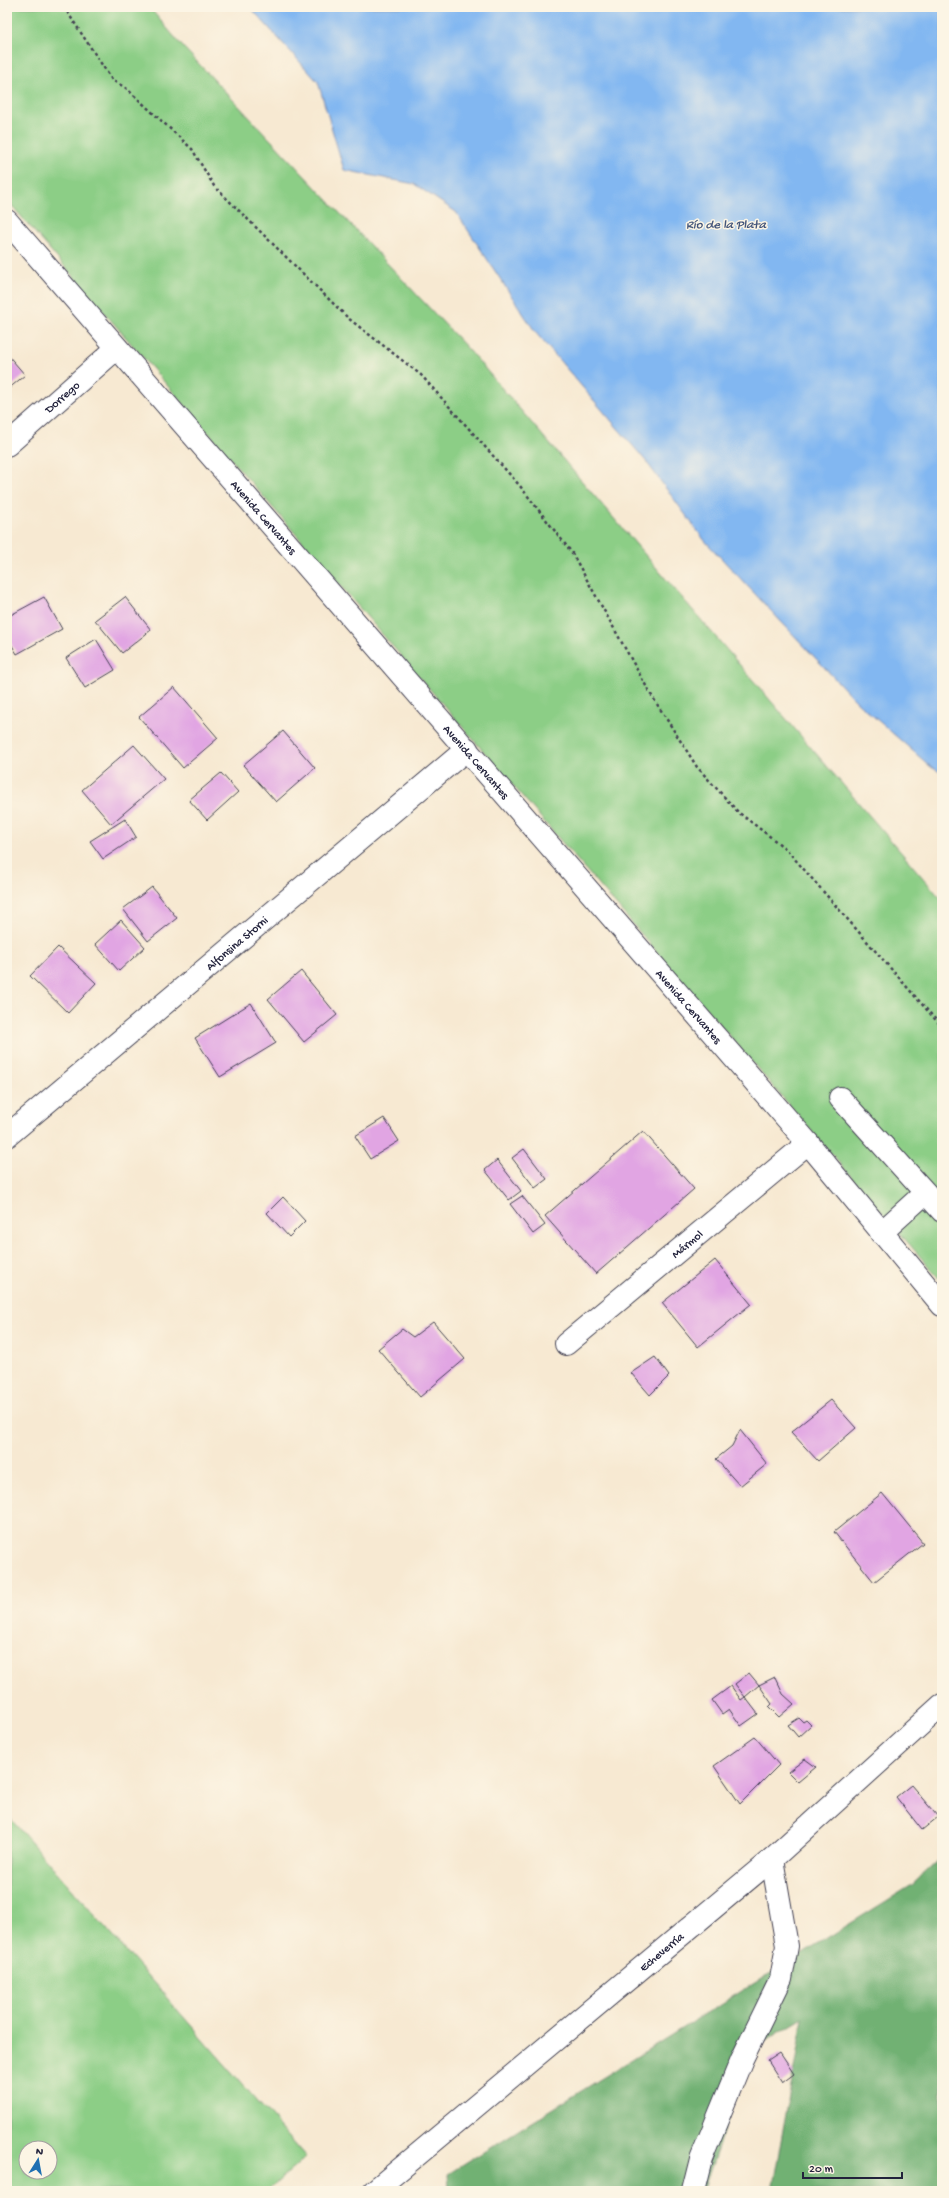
<svg xmlns="http://www.w3.org/2000/svg" width="949" height="2198" font-family="'Gochi Hand',sans-serif">
<rect width="100%" height="100%" fill="#fcf5e5"/>
<filter id="ink" filterUnits="userSpaceOnUse"><feTurbulence type="fractalNoise" baseFrequency=".025" numOctaves="2"/><feDisplacementMap in="SourceGraphic" scale="8" xChannelSelector="R" yChannelSelector="G"/><feConvolveMatrix kernelMatrix="1 2 1 2 8 2 1 2 1" color-interpolation-filters="sRGB"/></filter>
<filter id="wash" filterUnits="userSpaceOnUse"><feTurbulence type="fractalNoise" baseFrequency=".012" numOctaves="4" result="noise"/><feDisplacementMap in="SourceGraphic" scale="16" xChannelSelector="R" yChannelSelector="G"/><feGaussianBlur stdDeviation="0.9" result="paint"/><feColorMatrix in="noise" values="0 0 0 0 0 0 0 0 0 0 0 0 0 0 0 0 0 1.4 0 .05"/><feComposite in="paint" operator="in"/></filter>
<g filter="url(#wash)">
<rect width="100%" height="100%" fill="#f7e9d2"/>
<path fill="#8cce86" stroke="#577860" fill-rule="evenodd" d="M7,7H149L183,47L469,350L942,900V1282L7,200Z
M7,1815L306,2157L267,2191H7ZM26,2148H50V2172H26Z"/>
<path fill="#71b173" stroke="#4a6a57" d="M942,1857V2191H772L803,2018L751,2050L703,2191H449L448,2174L912,1885Z"/>
<path fill="#82b7f1" stroke="#526c96" d="M250,7H942V773L931,767L856,701L705,541L645,460L536,333L456,212L414,184L344,170L318,82Z"/>
<g id="blocks">
<path fill="#e1a5e3" d="M7,354L25,375L7,390Z
M44,597L62,629L17,654L7,637V617Z
M125,597L151,630L122,653L95,620Z
M96,639L115,670L85,688L66,658Z
M174,687L218,738L183,768L139,717Z
M283,731L315,768L276,802L243,765Z
M134,745L164,779L111,824L82,790Z
M221,773L238,792L207,820L189,800Z
M125,819L136,837L103,859L90,841Z
M152,887L177,918L148,941L123,909Z
M121,920L145,947L119,971L95,944Z
M58,947L96,983L68,1013L30,976Z
M301,971L337,1015L304,1042L268,999Z
M251,1003L276,1043L220,1077L195,1038Z
M384,1118L399,1141L370,1159L355,1136Z
M643,1131L694,1189L596,1274L545,1216Z
M524,1149L547,1179L535,1188L512,1158Z
M497,1160L521,1191L509,1200L485,1170Z
M522,1196L545,1225L533,1234L510,1204Z
M283,1197L305,1221L289,1237L267,1213Z
M715,1260L751,1304L698,1347L662,1303Z
M433,1322L465,1359L420,1397L378,1349L402,1329L413,1337Z
M655,1357L669,1376L650,1395L631,1373Z
M831,1400L856,1428L818,1461L791,1432Z
M740,1430L767,1464L740,1486L716,1459L732,1446Z
M882,1493L923,1543L874,1582L834,1532Z
M749,1673L759,1685L745,1697L735,1684Z
M775,1677L783,1694L794,1704L779,1717L769,1707L772,1704L759,1685Z
M731,1686L741,1700L745,1697L758,1714L741,1726L729,1709L722,1714L712,1700Z
M799,1718L803,1722L806,1720L811,1725L798,1737L788,1725Z
M755,1737L779,1765L740,1804L714,1766Z
M805,1759L816,1767L798,1782L788,1772Z
M911,1785L938,1817L922,1830L896,1797Z
M780,2053L794,2074L782,2083L768,2061Z"/>
</g>
</g>
<g filter="url(#ink)">
<use href="#blocks" fill-opacity="0" stroke="#424052" stroke-width="1"/>
<g fill="none" stroke-linecap="round" stroke-linejoin="round">
<g stroke="#424052" stroke-width="24">
<g id="minor">
<path id="s1" d="M7,221L808,1143L942,1305"/>
<path id="s2" d="M7,445L117,348"/>
<path d="M840,1098L942,1211"/>
<path id="s3" d="M7,1136L467,749"/>
<path d="M881,1233L925,1193"/>
<path id="s4" d="M566,1344L808,1143"/>
<path id="s5" d="M374,2191L772,1859L942,1705"/>
<path d="M693,2191L701,2159L742,2059L781,1979L787,1946L772,1859"/>
</g>
</g>
<path stroke="#424052" stroke-width="2.5" stroke-dasharray="3 3" stroke-linecap="butt" d="M64,7L112,80L126,88L192,149L214,186L348,318L421,375L520,486L572,553L650,693L697,767L738,812L786,849L942,1027"/>
<use href="#minor" stroke="#fff" stroke-width="22"/>
</g>
</g>
<g text-anchor="middle" stroke-width="3" stroke-linejoin="round" paint-order="stroke">
<g font-size="12" fill="#22223b" stroke="#fcf5e5">
<text dy="4" stroke="none"><textPath href="#s2" startOffset="73">Dorrego</textPath></text>
<text dy="4" stroke="none"><textPath href="#s1" startOffset="392">Avenida Cervantes</textPath></text>
<text dy="4" stroke="none"><textPath href="#s1" startOffset="716">Avenida Cervantes</textPath></text>
<text dy="4" stroke="none"><textPath href="#s3" startOffset="300">Alfonsina Storni</textPath></text>
<text dy="4" stroke="none"><textPath href="#s1" startOffset="1040">Avenida Cervantes</textPath></text>
<text dy="4" stroke="none"><textPath href="#s4" startOffset="157">Mármol</textPath></text>
<text dy="4" stroke="none"><textPath href="#s5" startOffset="374">Echeverría</textPath></text>
</g>
<g font-size="13" font-style="italic" fill="#44567b" stroke="#fcf5e5">
<text x="726" y="228">Río de la Plata</text>
</g>
</g>
<rect width="949" height="2198" fill="none" stroke="#fcf5e5" stroke-width="24"/>
<g transform="translate(38 2160) rotate(11)"><circle r="19" fill="#fcf5e5" stroke="#a5a1a1"/>
<path d="M0-3L7 15L0 10L-7 15Z" fill="#1f6fb2"/>
<text y="-6" font-size="11" font-weight="bold" text-anchor="middle" fill="#22223b">N</text>
</g>
<path d="M803 2172v6h99v-6" fill="none" stroke="#22223b" stroke-width="2"/>
<text x="809" y="2172" font-size="12" fill="#22223b" stroke="#fcf5e5" stroke-width="3" paint-order="stroke">20 m</text>
</svg>
